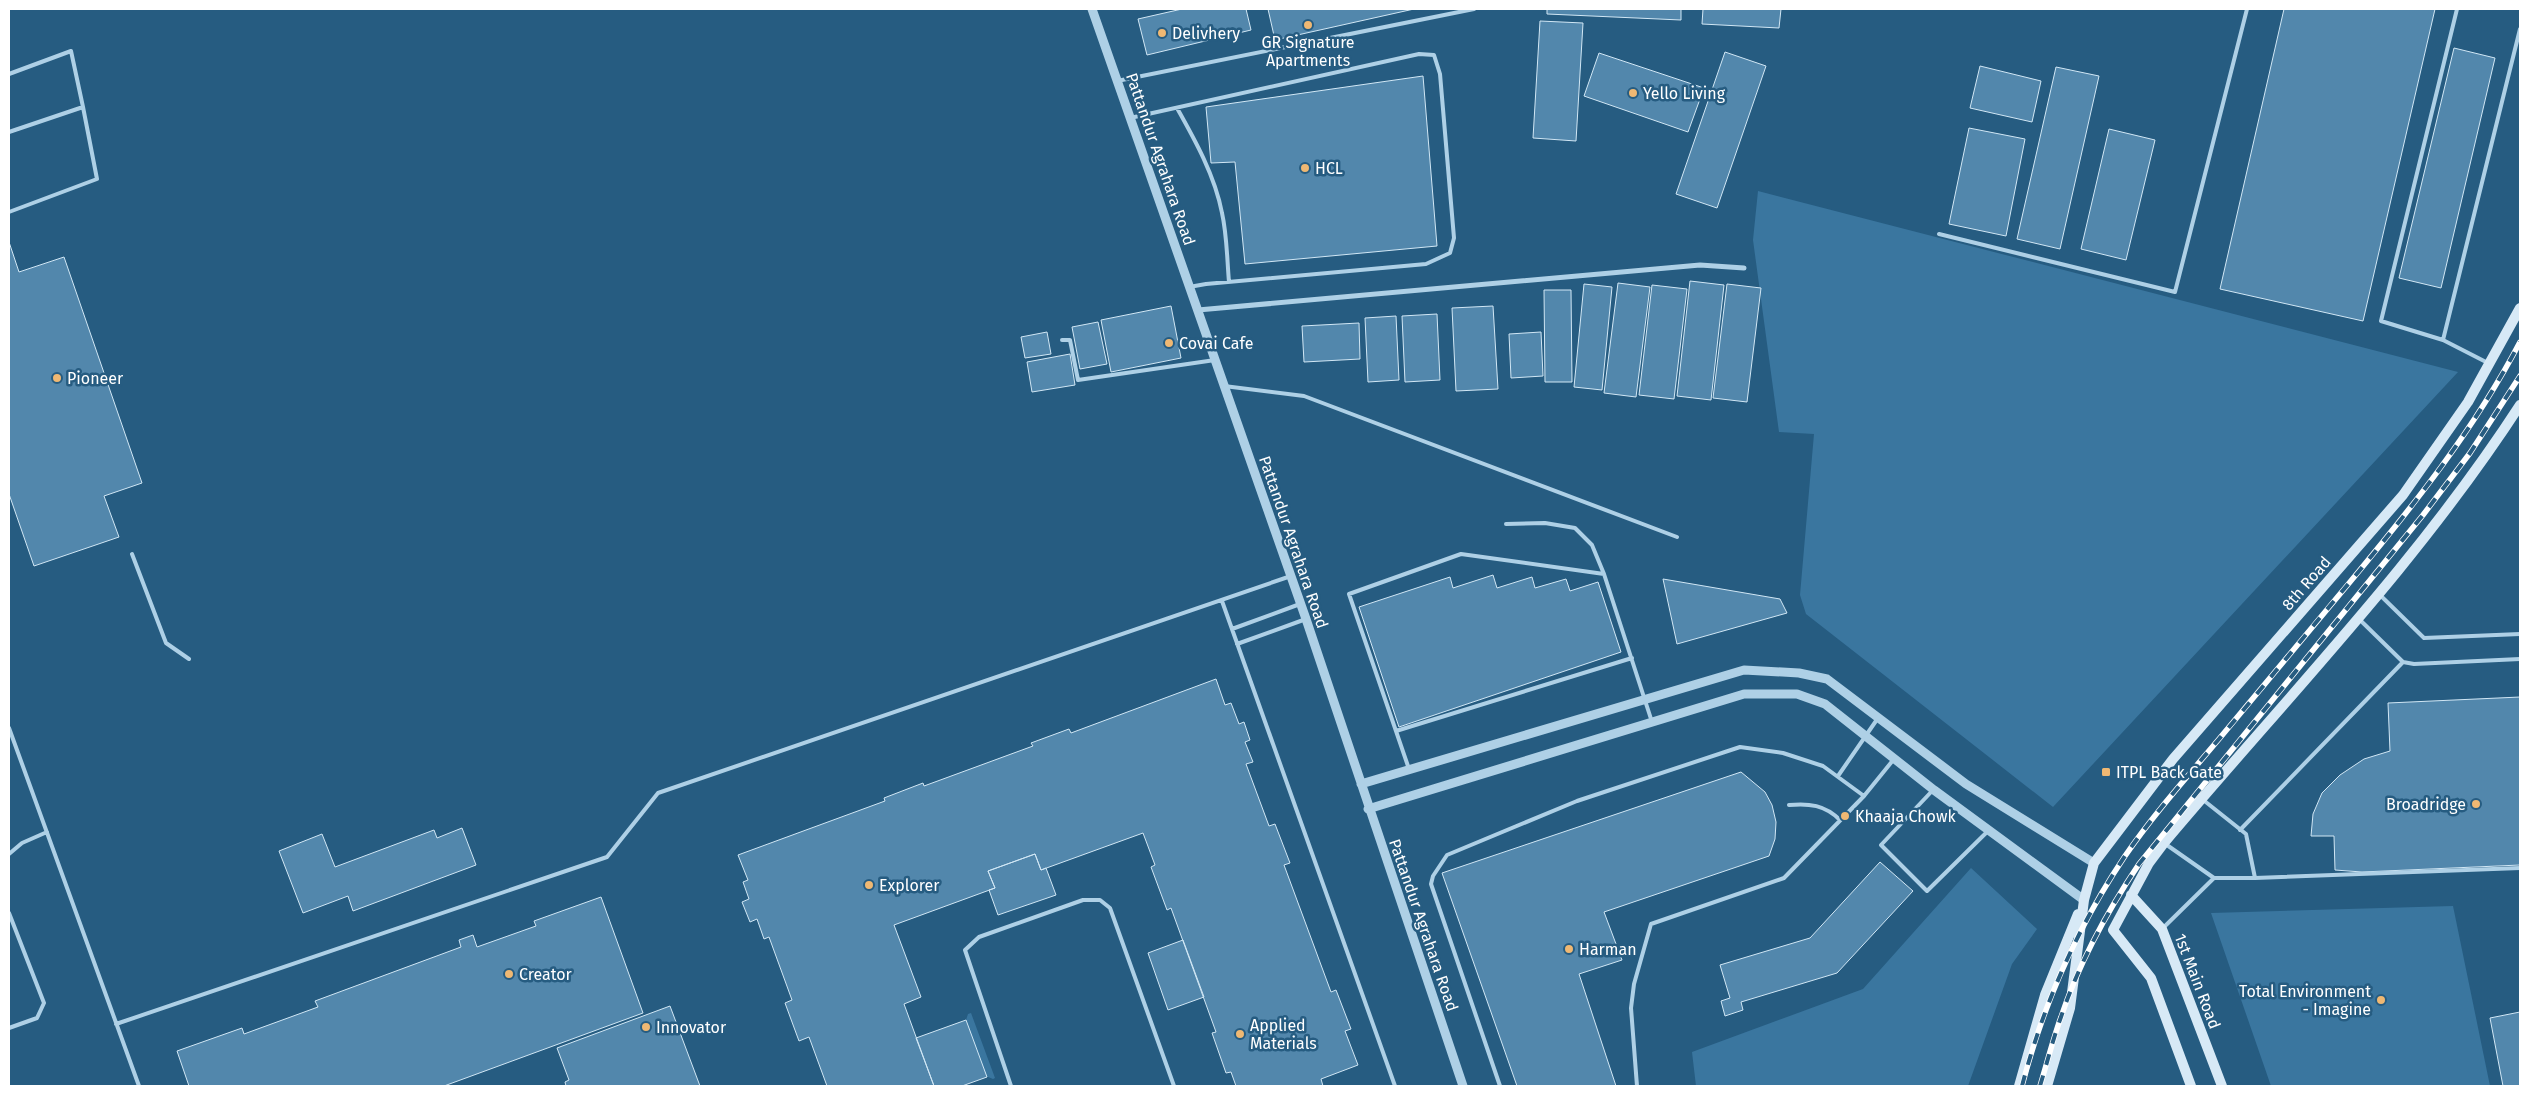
<svg xmlns="http://www.w3.org/2000/svg" width="2529" height="1095" font-family="'Fira Sans',sans-serif">
<rect width="100%" height="100%" fill="#265c81"/>
<path fill="#3a769f" d="M1758,191L2458,372L2053,807L1806,614L1800,595L1814,434L1779,432L1753,240Z
M1971,868L2037,929L2012,964L1968,1086H1696L1692,1052L1863,989Z
M2453,906L2490,1086H2271L2211,913Z
M971,1013L995,1078L993,1079L981,1074L963,1029L968,1014Z"/>
<path fill="#5287ac" stroke="#d1e7f5" d="M1182,9H1246L1251,30L1147,55L1138,19Z
M1268,9H1414L1275,40Z
M1547,9H1681V20L1547,14Z
M1703,9H1781L1779,28L1702,24Z
M2284,9H2435L2363,321L2220,289Z
M1540,21L1583,23L1576,141L1533,138Z
M2454,48L2495,58L2441,288L2399,278Z
M1725,52L1766,66L1717,208L1676,194Z
M1599,53L1704,88L1688,132L1584,96Z
M1980,66L2041,81L2032,122L1970,108Z
M2056,67L2099,76L2060,249L2017,239Z
M1423,76L1437,246L1245,264L1235,162L1211,163L1206,107Z
M1969,128L2025,139L2006,236L1949,224Z
M2109,129L2155,140L2126,260L2081,249Z
M9,242L19,272L64,257L142,483L104,496L119,537L34,566L9,494Z
M1690,281L1724,285L1711,400L1677,396Z
M1618,283L1650,287L1636,397L1604,393Z
M1584,284L1612,287L1602,390L1574,387Z
M1727,284L1761,288L1747,402L1713,398Z
M1652,285L1687,289L1674,399L1639,395Z
M1544,290H1571L1572,382H1545Z
M1171,306L1181,358L1111,372L1101,320Z
M1493,306L1498,389L1456,391L1452,308Z
M1437,314L1440,380L1405,382L1402,316Z
M1396,316L1399,380L1368,382L1365,318Z
M1098,322L1107,364L1080,369L1072,327Z
M1359,323L1360,359L1304,362L1302,326Z
M1047,332L1051,354L1025,358L1021,337Z
M1541,332L1543,376L1511,378L1509,334Z
M1070,354L1075,385L1032,392L1027,362Z
M1493,575L1497,588L1532,577L1535,588L1566,579L1570,591L1598,582L1621,652L1399,727L1359,607L1450,577L1453,588Z
M1663,579L1780,599L1787,613L1677,644Z
M1216,679L1225,705L1231,703L1239,724L1244,722L1250,740L1245,742L1253,762L1246,764L1269,826L1275,824L1290,863L1284,865L1331,992L1336,990L1351,1029L1345,1031L1358,1065L1321,1079L1323,1086H1236L1231,1072L1226,1073L1212,1033L1216,1032L1171,908L1167,910L1151,867L1155,865L1143,833L1041,870L1035,854L988,871L995,888L894,925L921,997L904,1004L934,1086H827L809,1037L799,1041L785,1003L792,1000L769,937L764,939L757,919L750,922L742,902L749,899L743,882L748,880L738,855L885,801L884,798L923,783L924,786L1033,746L1031,743L1069,729L1071,733Z
M2520,697V865L2362,872L2335,870L2334,836H2311L2313,814L2322,793L2340,775L2364,759L2390,751L2388,703Z
M1741,772L1765,792L1772,805L1776,822L1775,839L1769,856L1604,912L1622,960L1579,974L1616,1086H1517L1442,873Z
M462,828L476,865L353,911L348,896L303,913L279,851L322,834L335,867L434,830L437,838Z
M1035,854L1041,870L1046,868L1056,895L998,915L989,890L995,888L988,871Z
M1880,862L1913,891L1837,973L1741,1002L1743,1010L1725,1016L1721,1001L1730,998L1720,965L1810,938Z
M601,897L643,1013L444,1086H189L177,1051L242,1028L244,1034L318,1007L315,1001L461,947L459,940L473,935L477,947L536,926L534,921Z
M1183,940L1204,997L1168,1010L1148,953Z
M670,1006L700,1086H566L565,1082L569,1080L557,1048Z
M2520,1012V1086H2503L2490,1018Z
M966,1020L987,1077L962,1086H934L916,1038Z"/>
<g fill="none" stroke-linecap="round" stroke-linejoin="round">
<path stroke="#aed0e6" stroke-width="4" d="M9,74L71,51L83,107
M1117,81L1474,9
M1177,108C1195,140 1215,176 1222,213C1227,235 1227,259 1229,282
M1130,118L1419,54L1434,55L1440,74L1454,238L1450,253L1426,264L1206,284L1189,287
M9,132L83,107L97,179L9,212
M1939,234L2175,292L2247,9
M1062,340H1070L1078,380L1215,360
M2443,340L2381,321L2457,9
M2488,363L2443,340L2520,29
M1224,386L1304,396L1677,537
M1506,524L1545,523L1575,528L1592,545L1604,574L1652,722
M132,554L166,643L189,659
M2380,595L2424,638L2520,634
M1222,601L1395,1086
M2359,619L2403,662L2414,664L2520,659
M1232,629L1300,604
M1237,644L1306,619
M9,728L139,1086
M1396,731L1632,658
M1409,769L1349,594L1461,554L1604,574
M1838,776L1878,718
M1933,790L1881,845L1927,891L1989,830
M1789,805C1809,803 1825,805 1840,820
M2240,830L2403,662
M2164,843L2214,878H2255L2246,834L2202,799
M9,854L22,843L47,832
M2255,878L2520,868
M9,913L44,1003L37,1018L9,1028
M2162,929L2214,878
M116,1024L607,857L658,793L1291,576
M1011,1086L965,950L979,937L1083,900H1100L1110,908L1174,1086
M1500,1086L1431,884L1433,876L1447,855L1577,801L1740,747L1783,753L1823,766L1864,796
M1637,1086L1631,1008L1634,984L1651,924L1784,878L1864,796L1894,759"/>
<path stroke="#aed0e6" stroke-width="5" d="M1198,310L1700,265L1744,268"/>
<path stroke="#aed0e6" stroke-width="9" d="M1092,9L1306,619L1463,1086
M1361,784L1744,670L1799,673L1827,679L1966,784L2094,863
M1368,809L1744,694H1797L1825,704L1934,790L2084,900"/>
<path stroke="#d7e9f6" stroke-width="10" d="M2131,895L2162,929L2222,1086
M2019,1086L2045,995L2078,914
M2047,1086L2070,1008L2084,900L2094,863L2173,759L2403,495L2468,402L2520,308
M2191,1086L2151,978L2113,930L2149,863L2164,843C2285,699 2417,564 2520,405"/>
<g stroke="#fff" stroke-width="5.5">
<path id="rail" d="M2022,1086C2043,1005 2078,926 2125,856C2153,815 2187,777 2219,739C2263,687 2306,634 2350,582C2413,506 2474,430 2520,342
M2040,1086C2047,1063 2053,1039 2061,1017C2079,963 2108,910 2139,864L2423,515L2470,453L2520,376"/>
</g>
<use href="#rail" stroke="#265c81" stroke-width="4" stroke-dasharray="11" stroke-linecap="butt"/>
</g>
<g fill="#efb873" stroke="#265c81" stroke-width="2">
<circle cx="1308" cy="25" r="5"/>
<circle cx="1162" cy="33" r="5"/>
<circle cx="1633" cy="93" r="5"/>
<circle cx="1305" cy="168" r="5"/>
<circle cx="1169" cy="343" r="5"/>
<circle cx="57" cy="378" r="5"/>
<rect x="2101" y="767" width="10" height="10" rx="2.5"/>
<circle cx="2476" cy="804" r="5"/>
<circle cx="1845" cy="816" r="5"/>
<circle cx="869" cy="885" r="5"/>
<circle cx="1569" cy="949" r="5"/>
<circle cx="509" cy="974" r="5"/>
<circle cx="2381" cy="1000" r="5"/>
<circle cx="646" cy="1027" r="5"/>
<circle cx="1240" cy="1034" r="5"/>
</g>
<g text-anchor="middle" stroke-width="5" stroke-linejoin="round" paint-order="stroke">
<g font-size="16" fill="#fff" stroke="#265c81" text-anchor="start">
<text x="1172" y="39">Delivhery</text>
<text x="1308" y="48" text-anchor="middle">GR Signature<tspan x="1308" dy="18">Apartments</tspan></text>
<text x="1643" y="99">Yello Living</text>
<text x="1315" y="174">HCL</text>
<text x="1179" y="349">Covai Cafe</text>
<text x="67" y="384">Pioneer</text>
<text x="2116" y="778">ITPL Back Gate</text>
<text x="2466" y="810" text-anchor="end">Broadridge</text>
<text x="1855" y="822">Khaaja Chowk</text>
<text x="879" y="891">Explorer</text>
<text x="1579" y="955">Harman</text>
<text x="519" y="980">Creator</text>
<text x="2371" y="997" text-anchor="end">Total Environment<tspan x="2371" dy="18">- Imagine</tspan></text>
<text x="1250" y="1031">Applied<tspan x="1250" dy="18">Materials</tspan></text>
<text x="656" y="1033">Innovator</text>
</g>
<g font-size="16" fill="#fff" stroke="#265c81">
<text transform="translate(1161 159) rotate(71)" y="6">Pattandur Agrahara Road</text>
<text transform="translate(1294 542) rotate(71)" y="6">Pattandur Agrahara Road</text>
<text transform="translate(2306 583) rotate(-49)" y="6">8th Road</text>
<text transform="translate(1424 925) rotate(71)" y="6">Pattandur Agrahara Road</text>
<text transform="translate(2198 981) rotate(69)" y="6">1st Main Road</text>
</g>
</g>
<rect width="2529" height="1095" fill="none" stroke="#ffffff" stroke-width="20"/>
</svg>
